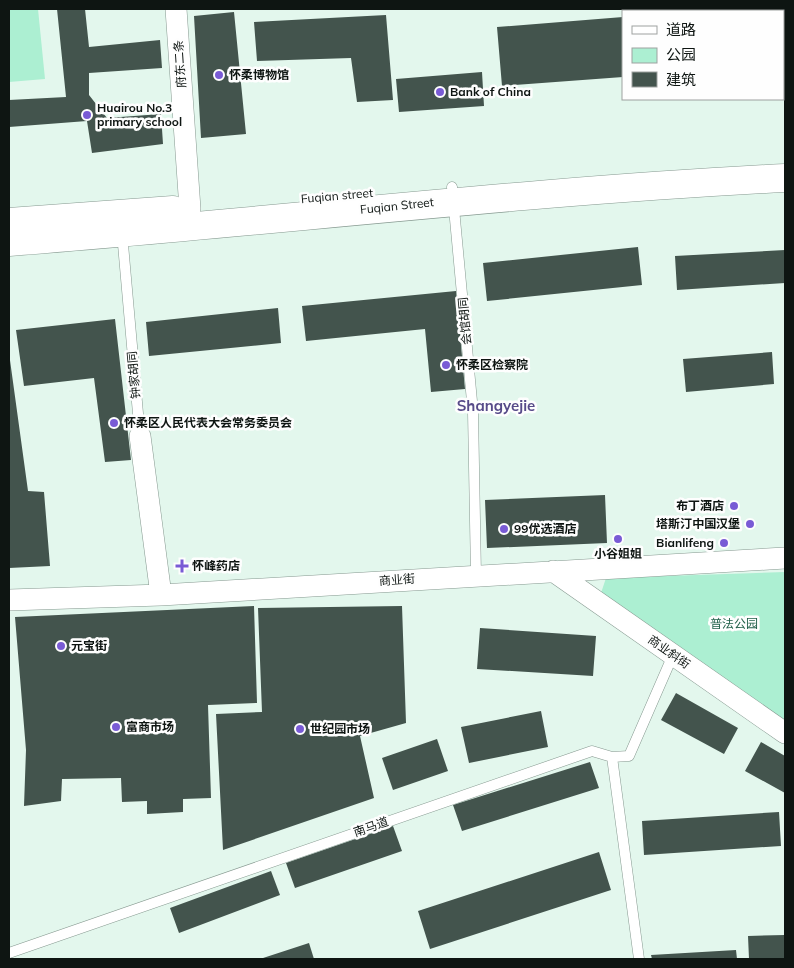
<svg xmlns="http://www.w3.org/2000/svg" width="794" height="968" font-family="Mulish,'Noto Sans SC',sans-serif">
<rect width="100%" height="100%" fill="#e3f7ed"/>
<path fill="#acefd2" d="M9,9H38L45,79L9,82Z
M785,572V722L601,593L606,578Z"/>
<path fill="#43544d" d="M57,9H85L89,47L160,40L162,68L89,73V95L107,118L161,114L163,144L92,153L87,121L9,127V100L66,97Z
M679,9H785V81L783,82V11H679Z
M234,12L246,134L201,138L194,16Z
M386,15L393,100L357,102L351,58L257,61L254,22Z
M623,17V77L502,86L497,27Z
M482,72L484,106L399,112L396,79Z
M638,247L642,285L487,301L483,263Z
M785,250V283L677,290L675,256Z
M456,291L465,389L431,392L425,329L306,341L302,306Z
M278,308L281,343L149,356L146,322Z
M115,319L131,460L105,462L94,378L24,386L16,330Z
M772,352L774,384L686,392L683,359Z
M9,353L28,491L44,492L50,566L9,568Z
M605,495L607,543L487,548L485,500Z
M254,606L257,703L208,705L211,798L183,799V812L147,814V801L122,802L121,778L62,779L61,801L24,806L26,750L15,617Z
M402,606L406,723L360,736L374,798L223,850L216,714L262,712L258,608Z
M480,628L596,636L593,676L477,669Z
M676,693L738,728L724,754L661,720Z
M541,711L548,747L469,763L461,727Z
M437,739L448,771L393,790L382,758Z
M761,742L785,756V793L745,771Z
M590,762L599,788L462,831L453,805Z
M779,812L781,846L644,855L642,821Z
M393,826L402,851L295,888L286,863Z
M599,852L611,890L430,949L418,911Z
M271,871L280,895L179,933L170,908Z
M785,935V959H749L748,936Z
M309,943L314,959H260Z
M736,950L737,959H652L651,955Z"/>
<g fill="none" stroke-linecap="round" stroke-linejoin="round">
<g stroke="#869990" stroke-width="11">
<path id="lane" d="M452,187L473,412L476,575
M122,233L140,436
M612,757L639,959
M9,953L592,751L612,757L629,756L673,655"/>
</g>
<g stroke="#869990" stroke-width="22">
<path id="street" d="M176,9L190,209
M140,436L161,595
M553,571L785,733
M9,600L161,595L785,558"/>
</g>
<g stroke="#869990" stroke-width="29">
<path id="secondary" d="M9,222L173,210
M9,242C268,222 526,191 785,178"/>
</g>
<use href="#lane" stroke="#fff" stroke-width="10"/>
<use href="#street" stroke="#fff" stroke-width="21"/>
<use href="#secondary" stroke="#fff" stroke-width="28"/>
</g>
<g fill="#795bd5" stroke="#fefefe" stroke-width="2">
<circle cx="219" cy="75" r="5"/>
<circle cx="440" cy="92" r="5"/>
<circle cx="87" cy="115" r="5"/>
<circle cx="446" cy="365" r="5"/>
<circle cx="114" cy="423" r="5"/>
<circle cx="734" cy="506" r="5"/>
<circle cx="750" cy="524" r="5"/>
<circle cx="504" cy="529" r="5"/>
<circle cx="618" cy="539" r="5"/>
<circle cx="724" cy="543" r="5"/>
<path d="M179.5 558.5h5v5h5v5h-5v5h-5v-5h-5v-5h5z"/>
<circle cx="61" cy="646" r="5"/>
<circle cx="116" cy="727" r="5"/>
<circle cx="300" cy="729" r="5"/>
</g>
<g text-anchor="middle" stroke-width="5" stroke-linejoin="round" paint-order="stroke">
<g font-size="12" fill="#0e1512" stroke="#fefefe">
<text transform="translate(180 64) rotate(-94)" y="4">府东二条</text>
<text transform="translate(337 196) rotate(-5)" y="4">Fuqian street</text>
<text transform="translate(397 206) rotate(-6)" y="4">Fuqian Street</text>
<text transform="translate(465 321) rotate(-95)" y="4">会馆胡同</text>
<text transform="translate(134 375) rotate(-95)" y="4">钟家胡同</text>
<text transform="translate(397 580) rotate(-4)" y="4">商业街</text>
<text transform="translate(669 652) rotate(35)" y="4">商业斜街</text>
<text transform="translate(371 827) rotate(-19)" y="4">南马道</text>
</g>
<g font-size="12" font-weight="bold" fill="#0e1512" stroke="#fefefe" text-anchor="start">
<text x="229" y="79">怀柔博物馆</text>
<text x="450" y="96">Bank of China</text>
<text x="97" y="112">Huairou No.3<tspan x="97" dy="14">primary school</tspan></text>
<text x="456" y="369">怀柔区检察院</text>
<text x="124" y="427">怀柔区人民代表大会常务委员会</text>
<text x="724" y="510" text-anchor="end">布丁酒店</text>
<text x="740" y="528" text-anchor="end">塔斯汀中国汉堡</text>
<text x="514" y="533">99优选酒店</text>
<text x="714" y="547" text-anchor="end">Bianlifeng</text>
<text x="618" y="558" text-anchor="middle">小谷姐姐</text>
<text x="192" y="570">怀峰药店</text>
<text x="71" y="650">元宝街</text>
<text x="126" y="731">富商市场</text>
<text x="310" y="733">世纪园市场</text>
</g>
<g font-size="12" fill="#1f5f48" stroke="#fefefe">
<text x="734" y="628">普法公园</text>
</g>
<g font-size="15" font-weight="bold" fill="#574b89" stroke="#fefefe">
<text x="496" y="411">Shangyejie</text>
</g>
</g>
<rect width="794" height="968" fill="none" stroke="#0e1512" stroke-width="20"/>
<rect x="622" y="10" width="162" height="90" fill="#fefefe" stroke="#9ea1a0"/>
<rect x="632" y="26" width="25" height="8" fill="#ffffff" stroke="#9ea1a0"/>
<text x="666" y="35" font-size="15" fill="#0e1512">道路</text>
<rect x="632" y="48" width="25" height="15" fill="#acefd2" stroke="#9ea1a0"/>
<text x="666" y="60" font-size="15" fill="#0e1512">公园</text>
<rect x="632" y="72" width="25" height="15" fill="#43544d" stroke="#9ea1a0"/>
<text x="666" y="85" font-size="15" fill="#0e1512">建筑</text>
</svg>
